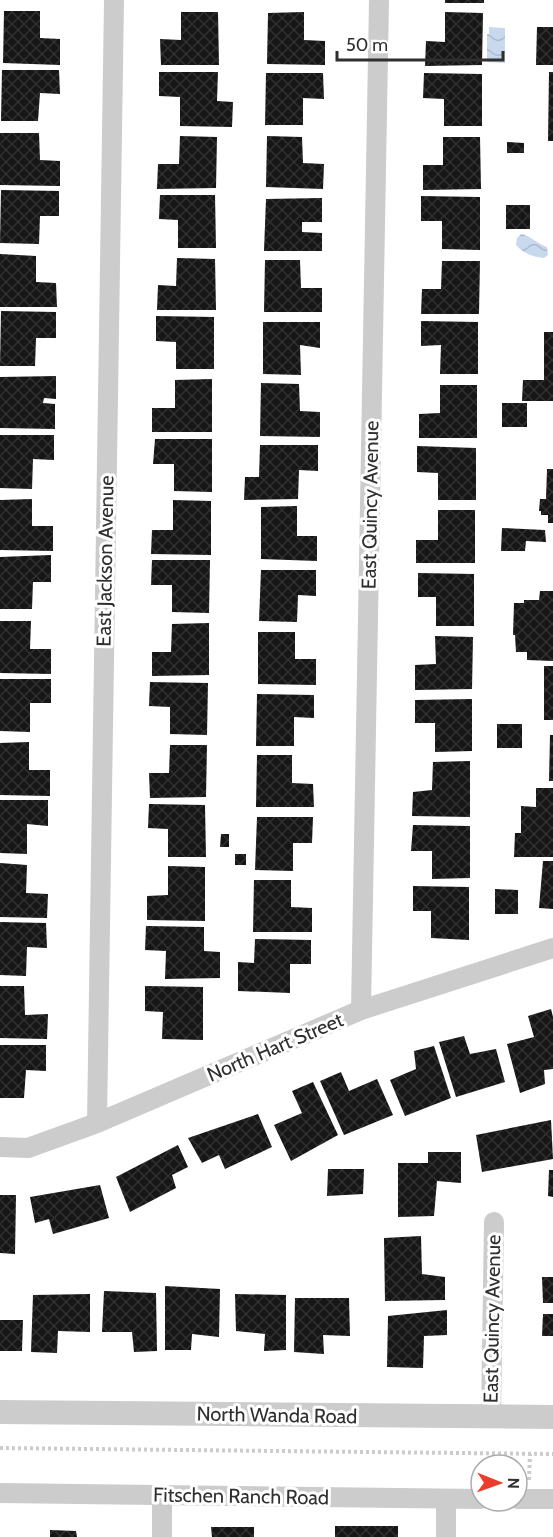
<svg xmlns="http://www.w3.org/2000/svg" width="553" height="1537" font-family="Cabin,sans-serif">
<defs>
<pattern id="water-waves" width="16" height="10" patternUnits="userSpaceOnUse" patternTransform="scale(1.5)"><rect width="16" height="10" fill="#c8d9ed"/><path d="M0 5q4-4 8 0t8 0" fill="none" stroke="#acbbcc"/></pattern>
<pattern id="building-cross-hatch" width="8" height="8" patternUnits="userSpaceOnUse" patternTransform="scale(1.5)"><rect width="8" height="8" fill="#161616"/><path d="M0 0l8 8M0 8l8-8" fill="none" stroke="#303030"/></pattern>
</defs>
<rect width="100%" height="100%" fill="#fff"/>
<path fill="url(#water-waves)" d="M489,27L505,28V63L487,62V34H489Z
M521,234C530,235 537,244 547,247L548,255L544,258C533,257 523,253 516,245L517,238Z"/>
<path fill="url(#building-cross-hatch)" d="M445,0H484V3H445Z
M4,11H40V38L60,39V65L3,63Z
M181,12H218L219,65H161L160,39L181,40Z
M304,12V40L325,41V65L267,64L268,13Z
M445,12L483,13L482,65L425,66L426,41L445,42Z
M537,27H553V65H536Z
M2,70H59L60,94L40,93L38,121H1Z
M159,72H218L217,101L233,102L232,127L180,126V97L159,96Z
M549,72H553V141H548Z
M266,73H323L324,99L303,98V125H265Z
M424,73L482,74V126H444V99L423,98Z
M0,133H39L40,160L60,161V186L0,185Z
M180,136L217,137L216,188L157,189L158,164H179Z
M267,136L302,137L303,163L324,164L323,189L266,187Z
M443,137H480L481,189L423,190V165H443Z
M507,142L524,143V153H507Z
M1,190L59,191V216H40L39,244L0,243Z
M160,195H215L216,248H178V220L159,219Z
M421,196L480,197V250L442,249V221H421Z
M322,198V222H302V232L322,233V251H264L266,199Z
M506,205H530V229H506Z
M0,254L36,256V282L56,283L57,307H0Z
M177,258L215,259L216,310H157L158,285L176,286Z
M265,260H300L301,288H322V312H264Z
M442,261H480L479,314H421L422,289H441Z
M1,311L56,312V338H36L35,366H0Z
M156,316L214,317V369H176V342L156,341Z
M421,321L478,322V374H440L441,345L421,346Z
M263,322H320V348L300,345L301,375L263,374Z
M544,332H553V401H522L523,380H544Z
M56,376V399L44,398L43,403L55,404V429L0,428V377Z
M212,379V432H152V408H175V380Z
M261,383L299,384L300,411L320,412V437L260,436Z
M440,385H477V438H419V414L440,413Z
M502,403H527V427H502Z
M0,435H54V460L33,459L32,489L0,488Z
M155,439H212V492L174,491V464H153Z
M260,445H318V471L299,470L298,499L244,500L245,477H259Z
M417,446L476,448V500H438V473L417,472Z
M547,469H553V523H548V515H541V511H539L540,499H546Z
M32,499V526H53V551L0,550V500Z
M173,500L211,501V555L151,554L152,530H173Z
M297,506V536H317V561L261,559V507Z
M438,510H475V563H416V540H438Z
M502,528L545,530L546,542L526,541L525,551H501Z
M51,555V582H33L32,609H0V557Z
M152,560H210L209,613L172,612V585H151Z
M261,570H316V596L298,595L297,622L259,621Z
M418,573L474,574V626H436V597H418Z
M540,591H553V661L527,660V652H516L515,635H513L514,603H524V600H539Z
M0,621H31L30,649H51V674L0,673Z
M209,623V675L152,676V652H171L172,624Z
M258,632H295V659H316V685L258,684Z
M435,636L473,637L472,689L415,690V665L436,664Z
M544,666H553V720H544Z
M0,679H51V703H30V732L0,731Z
M150,682L208,683L207,735L170,734V707L149,706Z
M257,694L314,695V718L294,717V746H256Z
M472,699V751L435,752V723H415V700Z
M497,724H522V748H497Z
M550,735H553V781H549Z
M29,742V770H50V796L0,795V743Z
M170,745H207L206,797L150,798L149,773H169Z
M257,755H292V783L313,784L314,807H256Z
M470,761V817L412,816L413,792L432,790L433,762Z
M536,788H553V857H514L515,833H521V806L536,807Z
M0,800H48V826L27,824V854L0,853Z
M149,804L205,805L206,857H168V829L148,828Z
M257,817H313L312,843H293V871L255,870Z
M413,825L470,826V878L432,879V851H411Z
M221,834H229V847H220Z
M235,854H246V865H235Z
M543,861H553V909L539,908Z
M0,863L27,865L26,893L48,894L47,918L0,917Z
M168,866L205,867V921L147,920V896L168,895Z
M254,880H291V907L312,908V932H253Z
M413,886L469,887V940L431,938V911H413Z
M495,889L518,890V914H495Z
M0,922L46,923L47,948L27,947L26,976L0,975Z
M146,926L204,927V951L220,952V978L165,979L166,951L145,950Z
M255,939L311,940V964H290V993L238,991V962L254,963Z
M0,986H24L25,1015L48,1014L47,1039L0,1038Z
M145,986L203,987V1040L162,1039L163,1012L145,1011Z
M551,1009L553,1017V1069L544,1070L545,1084L520,1093L507,1044L534,1037L528,1016Z
M464,1036L470,1054L496,1049L505,1082L456,1097L439,1042Z
M0,1045H46V1071L26,1070L24,1098H0Z
M434,1046L451,1098L405,1116L390,1080L416,1069L414,1051Z
M341,1072L349,1091L377,1079L393,1115L344,1135L320,1081Z
M313,1082L338,1135L291,1161L274,1125L302,1113L292,1091Z
M258,1114L272,1147L225,1169L219,1155L202,1163L188,1138Z
M551,1120L553,1159L482,1172L476,1135Z
M178,1145L188,1167L172,1175L176,1188L130,1212L116,1177Z
M428,1152H461V1183L437,1181L434,1216L398,1217V1163H428Z
M328,1169H364L363,1194L327,1196Z
M549,1170H553V1197L548,1196Z
M100,1185L109,1218L53,1234L49,1219L35,1223L30,1197Z
M0,1195H16L15,1254L0,1253Z
M421,1236L422,1274L445,1277V1300L385,1301L384,1238Z
M542,1277H553V1303H543Z
M165,1286L220,1289L219,1337L192,1334L191,1350H165Z
M104,1291L156,1293L157,1351L134,1352L132,1332H102Z
M90,1294V1332L58,1331L57,1353L31,1352L33,1295Z
M235,1294L286,1295V1350L264,1351L265,1334L236,1331Z
M295,1298H349L350,1336L323,1335L324,1354L294,1352Z
M447,1310V1335L424,1336L423,1368L387,1367L388,1316Z
M543,1314H553V1336H542Z
M0,1320H23L22,1351H0Z
M335,1526H398V1537H335Z
M211,1527H254V1537H212Z
M50,1530L76,1531L77,1537H50Z"/>
<g fill="none" stroke-linecap="round" stroke-linejoin="round">
<path stroke="#ccc" stroke-width="4" stroke-dasharray="3 3" stroke-linecap="butt" d="M0,1448L553,1454
M529,1480L530,1454"/>
<path stroke="#ccc" stroke-width="20" d="M361,1010L379,0
M97,1123L114,0
M0,1147L28,1148L97,1123L361,1010L553,948
M491,1417L494,1222
M0,1493L481,1499
M162,1495V1537
M446,1499V1537
M517,1499H553"/>
<path stroke="#ccc" stroke-width="24" d="M0,1412L553,1417"/>
</g>
<g text-anchor="middle" stroke-width="6" stroke-linejoin="round" paint-order="stroke">
<g font-size="20" fill="#2f2f2f" stroke="#fff">
<text transform="translate(370 505) rotate(-89)" y="7">East Quincy Avenue</text>
<text transform="translate(105 561) rotate(-89)" y="7">East Jackson Avenue</text>
<text transform="translate(275 1047) rotate(-23)" y="7">North Hart Street</text>
<text transform="translate(492 1319) rotate(-89)" y="7">East Quincy Avenue</text>
<text transform="translate(277 1415) rotate(1)" y="7">North Wanda Road</text>
<text transform="translate(241 1496) rotate(1)" y="7">Fitschen Ranch Road</text>
</g>
</g>
<g transform="translate(499 1483) rotate(91)"><circle r="28" fill="#ffffff" stroke="#acacac" stroke-width="1.5"/>
<path d="M0-4.5L10 22L0 15L-10 22Z" fill="#eb3d2c"/>
<text y="-9" font-size="16" font-weight="bold" text-anchor="middle" fill="#2f2f2f">N</text>
</g>
<path d="M337 51v9h166v-9" fill="none" stroke="#2f2f2f" stroke-width="3"/>
<text x="346" y="51" font-size="18" fill="#2f2f2f" stroke="#ffffff" stroke-width="4.5" paint-order="stroke">50 m</text>
</svg>
